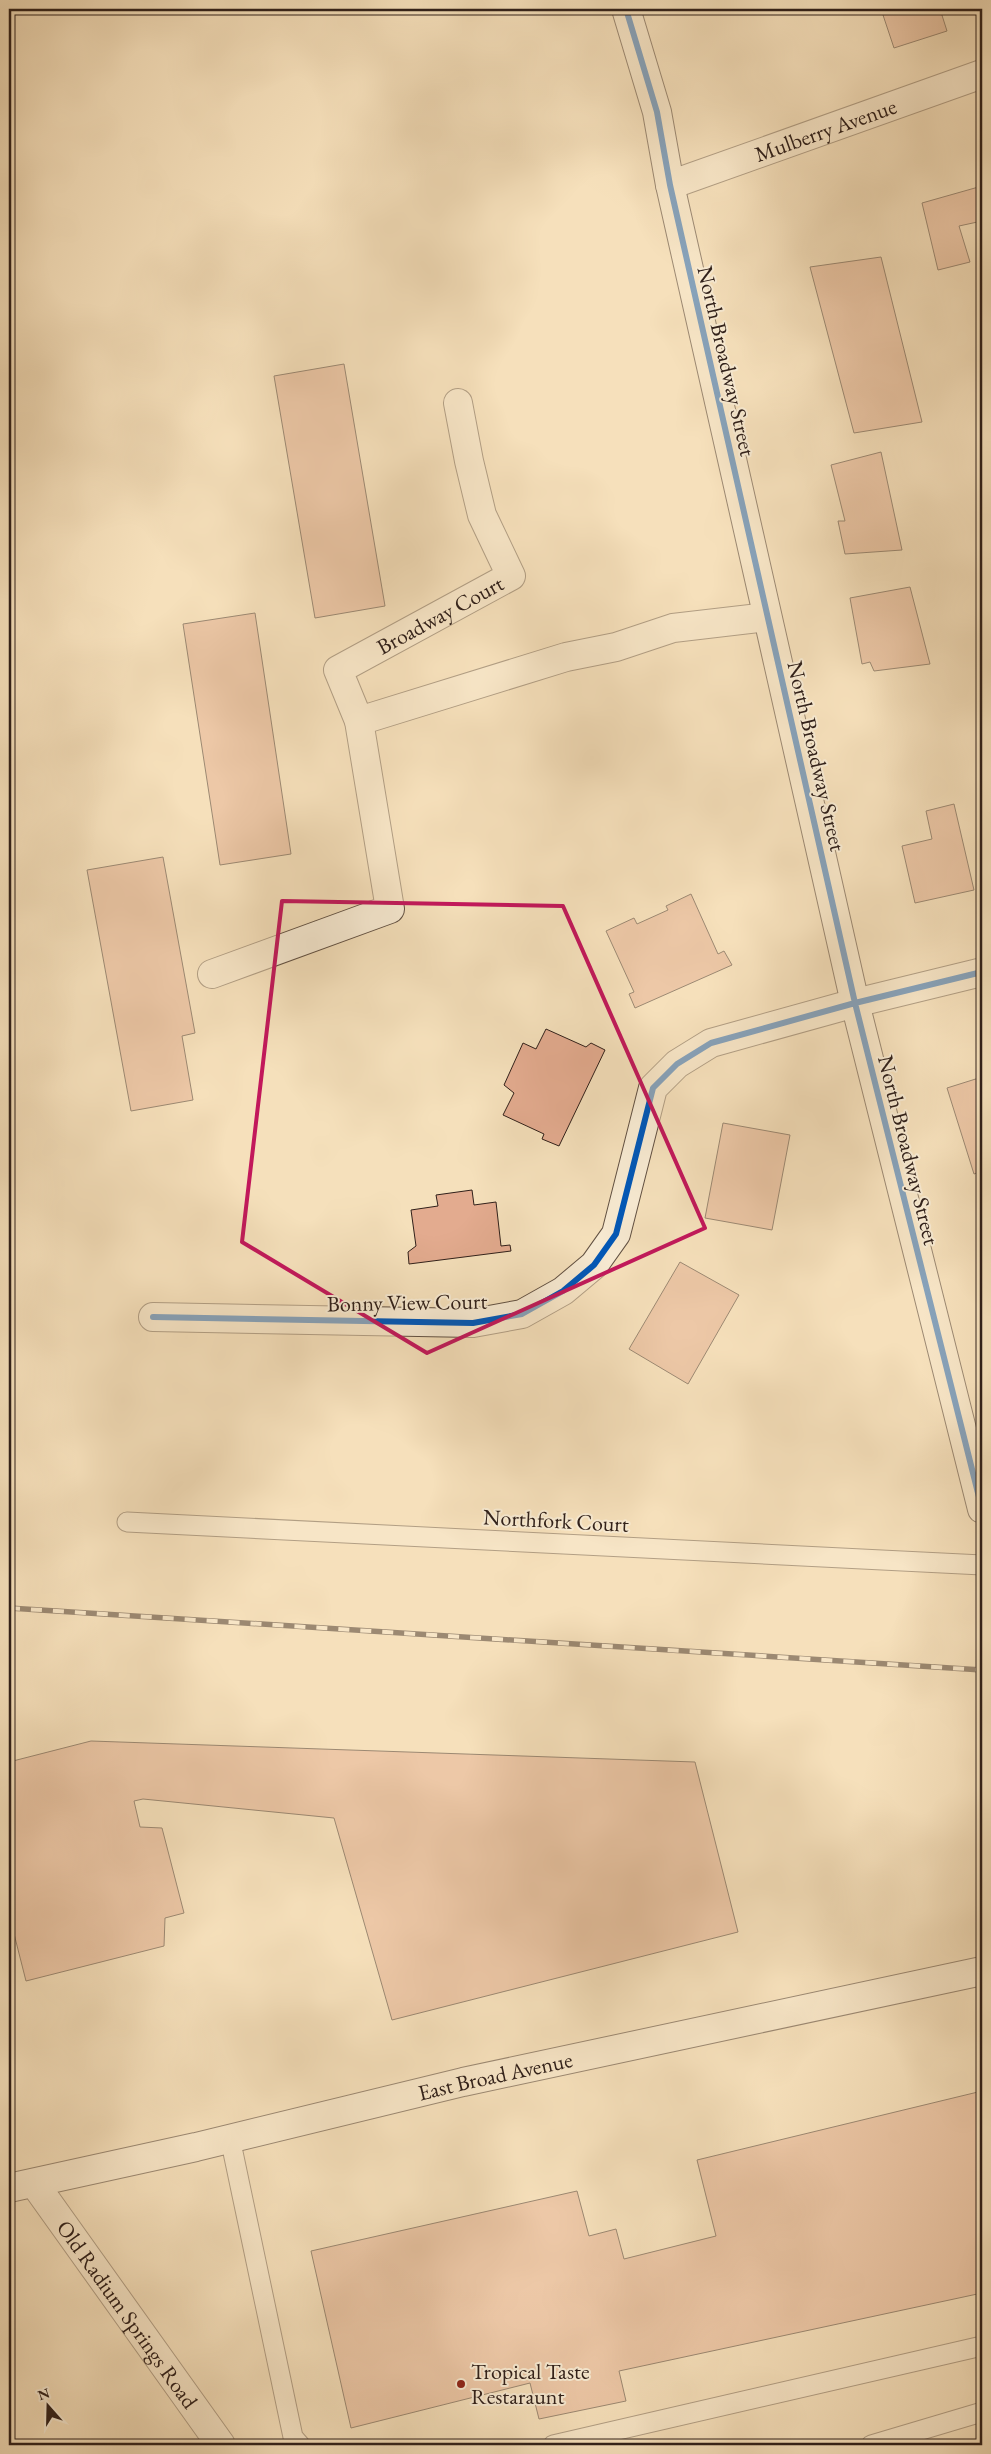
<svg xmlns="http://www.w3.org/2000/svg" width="991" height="2454" font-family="'EB Garamond',serif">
<rect width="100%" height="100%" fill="#f5e0bb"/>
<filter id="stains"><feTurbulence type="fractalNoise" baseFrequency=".004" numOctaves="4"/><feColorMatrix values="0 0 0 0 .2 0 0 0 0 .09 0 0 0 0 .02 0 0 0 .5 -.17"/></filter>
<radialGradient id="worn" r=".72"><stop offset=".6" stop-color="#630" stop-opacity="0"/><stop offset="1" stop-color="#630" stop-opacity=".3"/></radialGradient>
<path fill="#e3ab8f" stroke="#30201a" d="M881,9H940L947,31L894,48Z
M982,186V221L959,226L970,262L938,270L922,203Z
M881,257L922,422L854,433L810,267Z
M344,364L385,606L315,618L274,376Z
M881,452L902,550L845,554L838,521H845L831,465Z
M910,587L930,664L874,671L870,662L862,664L850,598Z
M255,613L291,854L220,865L183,624Z
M954,804L974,890L915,903L902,846L932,839L926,811Z
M163,857L195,1033L182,1036L193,1100L131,1111L87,870Z
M691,894L718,954L724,951L732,965L635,1008L629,994L634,992L606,931L634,918L637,924L668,910L666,906Z
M546,1029L586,1047L591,1043L605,1050L559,1146L542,1139L544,1134L503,1115L514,1093L504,1085L523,1043L536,1049Z
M982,1077V1171L974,1174L947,1088Z
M723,1123L790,1135L772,1230L705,1218Z
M472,1190L474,1205L496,1202L501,1246L510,1245L511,1251L409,1264L408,1252L416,1246L411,1210L438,1206L436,1195Z
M680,1262L739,1295L688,1384L629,1349Z
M91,1741L695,1762L738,1932L392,2020L334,1818L143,1799L134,1801L140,1827L162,1828L184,1913L165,1918L164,1946L26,1981L9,1914V1762Z
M982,2091V2293L619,2371L626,2401L539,2419L530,2383L351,2428L311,2251L577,2191L589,2236L616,2229L624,2259L716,2236L697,2160Z"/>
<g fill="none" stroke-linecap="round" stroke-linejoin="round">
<g stroke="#615042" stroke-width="21">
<path id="lane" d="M127,1522L982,1565
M230,2138L293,2437L300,2445
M553,2445L982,2346
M871,2445L982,2412"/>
</g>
<g stroke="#615042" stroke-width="30">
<g id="street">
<path id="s1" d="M670,185L982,74"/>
<path d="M359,721L566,657L616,647L673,628L767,617"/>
<path id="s2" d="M212,974L390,909L359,721L338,670L511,576L482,515L469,461L458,403"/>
<path d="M153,1317L473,1323L522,1314L563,1291L594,1265L616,1234L653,1088L677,1064L711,1043L855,1003L982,972"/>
<path id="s3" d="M34,2183L221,2445"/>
</g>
</g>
<g stroke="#30201a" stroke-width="30">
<g id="secondary">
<path d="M626,9L657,112L670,185L855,1003L982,1509"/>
<path id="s4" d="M9,2188L196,2147L463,2082L982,1971"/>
</g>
</g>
<use href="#lane" stroke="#f8ebd3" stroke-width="19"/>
<use href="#street" stroke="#f8ebd3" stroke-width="28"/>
<use href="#secondary" stroke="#f8ebd3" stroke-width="28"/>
<g stroke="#30201a" stroke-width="5.5">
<path id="rail" d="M9,1608L982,1670"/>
</g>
<use href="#rail" stroke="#f8ebd3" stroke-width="4" stroke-dasharray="11" stroke-linecap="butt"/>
<g stroke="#f8ebd3" stroke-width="9">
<path id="cycleway" d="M626,9L657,112L670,185L855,1003L982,1509
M153,1317L473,1323L522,1314L563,1291L594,1265L616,1234L653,1088L677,1064L711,1043L855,1003L982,972"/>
</g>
<use href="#cycleway" stroke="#0057b8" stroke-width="6"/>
</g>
<path d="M0 0H991V2454H0ZM282,901L563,906L705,1228L427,1353L242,1242Z" fill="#f5e0bb" fill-opacity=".55" fill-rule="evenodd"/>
<path fill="none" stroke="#c2185b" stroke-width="4" stroke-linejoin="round" d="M282,901L563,906L705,1228L427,1353L242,1242Z"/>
<circle fill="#8f2418" stroke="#f8ebd3" stroke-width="2" cx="461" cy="2384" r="5"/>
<g text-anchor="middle" stroke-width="4" stroke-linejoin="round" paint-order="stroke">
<g font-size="22" fill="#30201a" stroke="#f8ebd3">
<text dy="8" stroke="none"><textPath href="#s1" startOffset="165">Mulberry Avenue</textPath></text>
<text transform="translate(727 361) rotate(77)" y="8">North Broadway Street</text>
<text dy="8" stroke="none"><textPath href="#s2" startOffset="551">Broadway Court</textPath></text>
<text transform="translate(817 756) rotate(77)" y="8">North Broadway Street</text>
<text transform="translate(909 1150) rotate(76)" y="8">North Broadway Street</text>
<text transform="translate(407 1302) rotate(-1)" y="8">Bonny View Court</text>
<text transform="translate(556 1520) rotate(3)" y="8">Northfork Court</text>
<text dy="8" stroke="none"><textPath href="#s4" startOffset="499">East Broad Avenue</textPath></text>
<text dy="8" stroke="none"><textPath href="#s3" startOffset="161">Old Radium Springs Road</textPath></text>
</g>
<g font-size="22" fill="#30201a" stroke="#f8ebd3" text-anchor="start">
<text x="471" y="2379">Tropical Taste<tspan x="471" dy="25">Restaraunt</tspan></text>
</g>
</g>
<rect width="991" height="2454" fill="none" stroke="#f5e0bb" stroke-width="30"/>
<rect x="10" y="10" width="971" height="2434" fill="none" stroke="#30201a" stroke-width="2.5"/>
<rect x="15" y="15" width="961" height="2424" fill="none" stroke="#30201a"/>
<g transform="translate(48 2406) rotate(340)" stroke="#f8ebd3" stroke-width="4" paint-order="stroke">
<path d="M0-4L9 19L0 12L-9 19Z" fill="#30201a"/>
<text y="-8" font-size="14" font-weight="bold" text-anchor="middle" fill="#30201a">N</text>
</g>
<rect width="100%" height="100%" filter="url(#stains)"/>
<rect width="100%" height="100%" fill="url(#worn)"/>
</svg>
